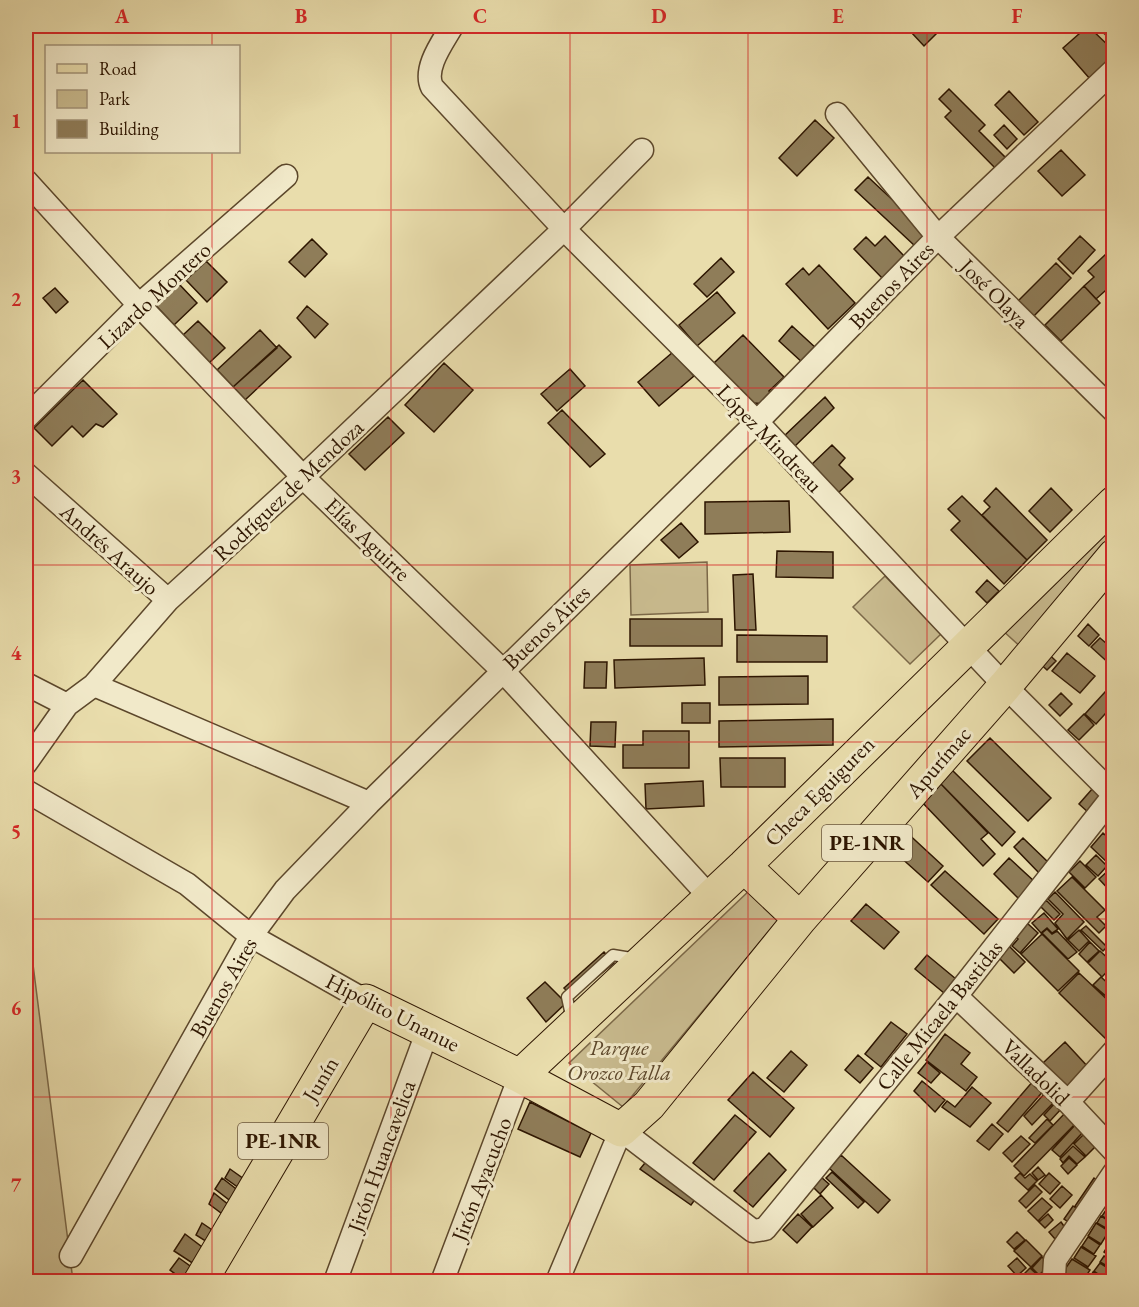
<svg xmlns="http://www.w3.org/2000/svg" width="1139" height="1307" font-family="'EB Garamond',serif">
<rect width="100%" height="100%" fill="#e9ddac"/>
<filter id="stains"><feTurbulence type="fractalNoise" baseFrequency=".00333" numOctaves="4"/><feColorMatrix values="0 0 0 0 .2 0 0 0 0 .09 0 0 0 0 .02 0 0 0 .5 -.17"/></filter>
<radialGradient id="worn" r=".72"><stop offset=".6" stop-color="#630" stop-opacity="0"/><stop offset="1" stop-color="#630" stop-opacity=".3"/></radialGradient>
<path fill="#c9bb8f" stroke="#7b6848" stroke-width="1.5" d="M1113,515V539L1023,649L1001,629Z
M707,562L708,612L631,615L630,565Z
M885,576L941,634L910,664L853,607Z
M752,888L784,913L623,1107L569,1063Z
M26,909L73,1281H26Z"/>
<path fill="#8f7d59" stroke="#2d1500" stroke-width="1.5" d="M918,26H930L937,33L924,46L911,32Z
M1088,26L1114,51V57L1090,79L1063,48Z
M949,89L985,125L979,131L1009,161L998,171L945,117L951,111L939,99Z
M1009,91L1038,122L1024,135L995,105Z
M815,120L834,138L797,176L779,158Z
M1004,125L1017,139L1007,149L994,135Z
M1061,150L1085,175L1062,196L1038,171Z
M868,177L928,233L915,246L855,190Z
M885,236L905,257L883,279L854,249L866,237L875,246Z
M1080,236L1095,250L1073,274L1058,259Z
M312,239L327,254L305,277L289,262Z
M1106,254L1114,261V283L1096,299L1084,286L1094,277L1088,271Z
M721,258L734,272L707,297L694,284Z
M206,261L227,282L207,302L186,280Z
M1056,263L1071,278L1033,317L1017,302Z
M819,265L855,303L828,329L786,284L803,268L809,275Z
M179,284L197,303L174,325L156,306Z
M1084,286L1100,303L1061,341L1045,325Z
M55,288L68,302L56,313L43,298Z
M717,292L735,313L697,346L679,325Z
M307,306L328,324L315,338L297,318Z
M198,321L225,348L209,363L182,336Z
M792,326L817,349L804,364L779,341Z
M260,330L277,348L233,387L217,370Z
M743,335L784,377L769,391L775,397L768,404L753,403L714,363Z
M279,345L291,357L245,400L233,387Z
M673,352L694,376L659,406L638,382Z
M444,363L473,390L434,432L405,405Z
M570,369L585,386L557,411L541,394Z
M83,380L117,414L103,427L96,424L83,437L72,426L52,446L34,428Z
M825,397L834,408L792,449L782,438Z
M562,410L605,454L590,467L548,423Z
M388,417L404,433L365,470L349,454Z
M832,445L845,458L839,465L853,479L836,495L809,467Z
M996,488L1047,540L1027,560L982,515L990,507L984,501Z
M1051,488L1072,510L1050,532L1029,511Z
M962,496L1027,560L1004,584L951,530L960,521L948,509Z
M789,501L790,532L705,534V502Z
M681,523L698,542L679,558L661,540Z
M777,551L833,552V578L776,577Z
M753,574L756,630H735L733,575Z
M987,580L999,591L987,603L976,592Z
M630,619H722V646H630Z
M1088,624L1099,635L1089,646L1078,636Z
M737,635L827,636V662H737Z
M1100,638L1114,650L1113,667L1091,647Z
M1043,649L1056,661L1047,670L1034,658Z
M1067,653L1095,676L1080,693L1052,671Z
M704,658L705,685L615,688L614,660Z
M585,662H607L606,688H584Z
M808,676V704L719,705V677Z
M1105,692L1114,699V704L1096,724L1085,714Z
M1061,693L1072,704L1060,716L1049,705Z
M682,703H710V723H682Z
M1084,714L1094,725L1079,740L1068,730Z
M833,719V745L719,747V721Z
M591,722H616L615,747L590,746Z
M643,731H689V768H623V745H643Z
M990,738L1051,798L1028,821L967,761Z
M720,758H785V787H721Z
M952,770L1015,832L1002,846L939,782Z
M703,781L704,806L646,809L645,784Z
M939,782L988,833L981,839L995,854L983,866L920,800Z
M1093,788L1104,797L1089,813L1079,804Z
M903,829L943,866L928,882L888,846Z
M1103,833L1114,843V862L1110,865L1091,847Z
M1023,838L1050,864L1040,874L1014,847Z
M1096,855L1107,866L1098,876L1086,865Z
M1009,858L1035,882L1019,899L994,874Z
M1080,861L1096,877L1085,888L1069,872Z
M1111,868L1114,889L1111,892L1099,879Z
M945,871L998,919L984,934L931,885Z
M1072,877L1105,910L1097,917L1106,926L1099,933L1057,891Z
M1055,892L1084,922L1067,939L1055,923L1063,914L1048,899Z
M1046,900L1060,914L1054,920L1040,906Z
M866,904L899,932L884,949L851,921Z
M1044,913L1058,929L1052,933L1047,928L1041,933L1032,923Z
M1114,921V936L1106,928Z
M1027,923L1038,933L1020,953L1012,946L1018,939L1015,936Z
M1086,926L1107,947L1103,951L1081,930Z
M1047,929L1052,934L1057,931L1077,952L1068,959L1042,933Z
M1079,930L1089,941L1079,951L1068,940Z
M1042,934L1079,971L1058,991L1021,954Z
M1090,942L1099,951L1087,962L1079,954Z
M1009,946L1025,962L1014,973L998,957Z
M1100,951L1114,964L1102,977L1088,963Z
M604,952L614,963L573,997L564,988Z
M927,955L956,979L944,993L915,969Z
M1079,973L1114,1006V1039L1110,1043L1059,993Z
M1101,977L1114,989V1003L1093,985Z
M545,982L566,1003L546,1022L527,998Z
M891,1022L907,1034L881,1067L865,1054Z
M945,1034L970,1053L961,1064L977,1077L966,1091L926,1060Z
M1065,1042L1089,1068L1068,1088L1043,1063Z
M791,1051L807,1065L784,1092L767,1078Z
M858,1055L873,1068L860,1083L845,1070Z
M927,1062L940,1073L931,1083L918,1073Z
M753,1072L794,1108L770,1137L728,1100Z
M1034,1080L1045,1089L1008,1132L997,1123Z
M922,1081L945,1100L935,1112L914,1091Z
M972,1087L991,1103L970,1127L942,1107L947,1101L955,1107Z
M1046,1092L1055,1101L1032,1125L1024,1116Z
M530,1102L591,1133L580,1157L518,1129Z
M1056,1102L1062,1108L1050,1121L1044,1115Z
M1068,1110L1079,1120L1024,1176L1014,1166Z
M735,1115L756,1132L714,1180L693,1163Z
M1047,1119L1053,1125L1035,1143L1029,1138Z
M992,1124L1003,1134L989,1150L977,1141Z
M1076,1124L1084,1131L1060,1157L1052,1150Z
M1085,1133L1098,1144L1086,1156L1074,1144Z
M1021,1136L1030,1144L1012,1162L1003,1153Z
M1073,1146L1085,1157L1077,1164L1069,1156L1063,1163L1060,1159Z
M769,1153L786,1170L753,1207L734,1191Z
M841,1155L890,1200L878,1213L829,1168Z
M649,1158L699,1194L691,1205L640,1169Z
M1069,1158L1077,1165L1068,1174L1061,1166Z
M1038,1167L1045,1175L1038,1180L1032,1173Z
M230,1169L251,1184L246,1193L225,1178Z
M832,1172L864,1202L858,1208L826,1178Z
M1020,1173L1025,1178L1030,1174L1037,1181L1028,1190L1015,1178Z
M1049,1173L1060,1183L1050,1194L1039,1184Z
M821,1177L829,1184L820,1194L812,1186Z
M222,1178L244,1195L237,1206L215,1189Z
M1094,1178L1103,1184L1085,1214L1075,1206Z
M1035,1185L1042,1192L1026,1208L1019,1201Z
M1062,1186L1072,1195L1060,1208L1050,1199Z
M214,1193L235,1210L229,1219L209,1204Z
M821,1195L833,1208L813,1227L801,1214Z
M1042,1198L1052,1207L1038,1221L1028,1211Z
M1112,1201L1114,1202L1113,1223L1102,1216Z
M1073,1206L1085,1214L1076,1227L1064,1219Z
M798,1214L812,1227L797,1243L783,1230Z
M1048,1214L1053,1220L1045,1228L1039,1222Z
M1101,1216L1114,1224L1111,1231L1097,1223Z
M1061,1222L1066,1229L1055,1239L1049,1232Z
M202,1223L221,1236L215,1247L196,1235Z
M1096,1223L1109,1231L1101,1244L1088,1236Z
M1017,1232L1025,1240L1014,1249L1007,1242Z
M185,1234L210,1253L200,1268L174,1251Z
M1088,1237L1100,1245L1094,1254L1082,1246Z
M1112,1239L1114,1240V1259L1104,1252Z
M1026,1240L1042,1256L1031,1267L1014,1251Z
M1081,1247L1096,1256L1088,1267L1074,1258Z
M1104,1256L1114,1262V1270L1100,1262Z
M1042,1257L1050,1265L1039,1275L1032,1268Z
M179,1258L200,1273L186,1282L170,1270Z
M1017,1258L1026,1268L1017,1276L1008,1266Z
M1072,1259L1090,1270L1082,1282H1077L1063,1272Z
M1100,1263L1114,1272L1108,1281L1094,1271Z
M1030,1268L1042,1279L1040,1282H1025L1021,1277Z
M1093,1272L1108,1282H1087Z"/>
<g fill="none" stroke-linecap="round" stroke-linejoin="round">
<g stroke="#5c472b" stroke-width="13">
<path id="service" d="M572,1020L567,997L613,955L637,959"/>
</g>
<g stroke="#5c472b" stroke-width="25">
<path id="minor" d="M452,26C443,42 423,68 432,87L564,229L757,422L1005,686L1114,795
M1113,26H1114
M837,114L938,237L1114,411
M26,181L139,305L303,477L502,670L710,897
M26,418L139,305L286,176
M26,474L168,600
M26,684L67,705
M94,685L369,803
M26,763L67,705L94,685L168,600L303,477L564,229L642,150
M26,791L187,884L251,936L366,1001
M956,996L1068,1102L1114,1151
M1068,1102L1114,1051
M71,1256L251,936L285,890L369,803L757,422L938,237L1114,70
M335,1282L428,1030
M442,1282L520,1076
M557,1282L621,1130L753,1231L765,1229L956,996L1114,795
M1058,1282L1054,1276L1055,1260L1114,1173"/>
</g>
<g stroke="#2d1500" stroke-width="35">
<path id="primary" d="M744,866L800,919
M520,1076L744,866L1114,503
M200,1282L366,1001L520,1076L621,1130L649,1105L800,919L1005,686L1114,556"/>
</g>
<use href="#service" stroke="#f1e9c9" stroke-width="10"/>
<use href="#minor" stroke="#f1e9c9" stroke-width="22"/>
<use href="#primary" stroke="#e9ddac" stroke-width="33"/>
</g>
<path fill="none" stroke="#d62828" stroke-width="1.5" stroke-opacity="0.55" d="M212,26V46M391,26V1282M570,26V1282M748,26V1282M927,26V1282M212,152V1282M26,210H1114M26,388H1114M26,565H1114M26,742H1114M26,919H1114M26,1097H1114"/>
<g text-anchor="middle" stroke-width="6" stroke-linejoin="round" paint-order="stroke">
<g fill="#f1e9c9" stroke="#68553c" stroke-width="1.5">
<rect x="822" y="825" width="90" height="36" rx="4.5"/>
<rect x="238" y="1123" width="90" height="36" rx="4.5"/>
</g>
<g font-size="21" font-weight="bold" fill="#2d1500">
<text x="867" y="850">PE-1NR</text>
<text x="283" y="1148">PE-1NR</text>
</g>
<g font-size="22" fill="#2d1500" stroke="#f1e9c9">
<text transform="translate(891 285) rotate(-46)" y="8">Buenos Aires</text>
<text transform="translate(995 293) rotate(45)" y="8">José Olaya</text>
<text transform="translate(154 295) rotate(-43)" y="8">Lizardo Montero</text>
<text transform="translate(770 438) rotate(46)" y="8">López Mindreau</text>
<text transform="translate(288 490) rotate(-43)" y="8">Rodríguez de Mendoza</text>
<text transform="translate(368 539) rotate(44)" y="8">Elías Aguirre</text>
<text transform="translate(110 549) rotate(42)" y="8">Andrés Araujo</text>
<text transform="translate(546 627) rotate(-44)" y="8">Buenos Aires</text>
<text transform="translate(938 762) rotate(-49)" y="8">Apurímac</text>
<text transform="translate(819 791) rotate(-45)" y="8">Checa Eguiguren</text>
<text transform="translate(223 987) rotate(-60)" y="8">Buenos Aires</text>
<text transform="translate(393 1012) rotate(27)" y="8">Hipólito Unanue</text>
<text transform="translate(939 1015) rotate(-51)" y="8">Calle Micaela Bastidas</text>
<text transform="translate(1036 1072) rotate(44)" y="8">Valladolid</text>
<text transform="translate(320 1079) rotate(-59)" y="8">Junín</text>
<text transform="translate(381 1156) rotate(-70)" y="8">Jirón Huancavelica</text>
<text transform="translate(481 1179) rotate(-69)" y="8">Jirón Ayacucho</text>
</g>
<g font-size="22" font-style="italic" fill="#5c472b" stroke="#f1e9c9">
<text x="619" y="1055">Parque<tspan x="619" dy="25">Orozco Falla</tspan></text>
</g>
</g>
<rect width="1139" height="1307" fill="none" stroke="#e9ddac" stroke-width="66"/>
<rect x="45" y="45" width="195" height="108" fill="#f1e9c9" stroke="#a39479" stroke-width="1.5"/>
<rect x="57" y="64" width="30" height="9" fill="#e9ddac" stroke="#a39479" stroke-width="1.5"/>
<text x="99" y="75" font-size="18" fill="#2d1500">Road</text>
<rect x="57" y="90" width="30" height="18" fill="#c9bb8f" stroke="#a39479" stroke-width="1.5"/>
<text x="99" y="105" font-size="18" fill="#2d1500">Park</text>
<rect x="57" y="120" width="30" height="18" fill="#8f7d59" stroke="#a39479" stroke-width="1.5"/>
<text x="99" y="135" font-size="18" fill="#2d1500">Building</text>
<rect x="33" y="33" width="1073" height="1241" fill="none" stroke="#d62828" stroke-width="2"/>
<g font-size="20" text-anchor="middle" font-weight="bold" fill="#d62828">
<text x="122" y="23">A</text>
<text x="301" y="23">B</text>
<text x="480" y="23">C</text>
<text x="659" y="23">D</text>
<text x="838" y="23">E</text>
<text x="1017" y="23">F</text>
<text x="16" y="128">1</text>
<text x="16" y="306">2</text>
<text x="16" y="483">3</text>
<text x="16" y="660">4</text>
<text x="16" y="838">5</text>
<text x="16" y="1015">6</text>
<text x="16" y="1192">7</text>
</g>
<rect width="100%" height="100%" filter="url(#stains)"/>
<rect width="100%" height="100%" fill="url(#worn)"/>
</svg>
